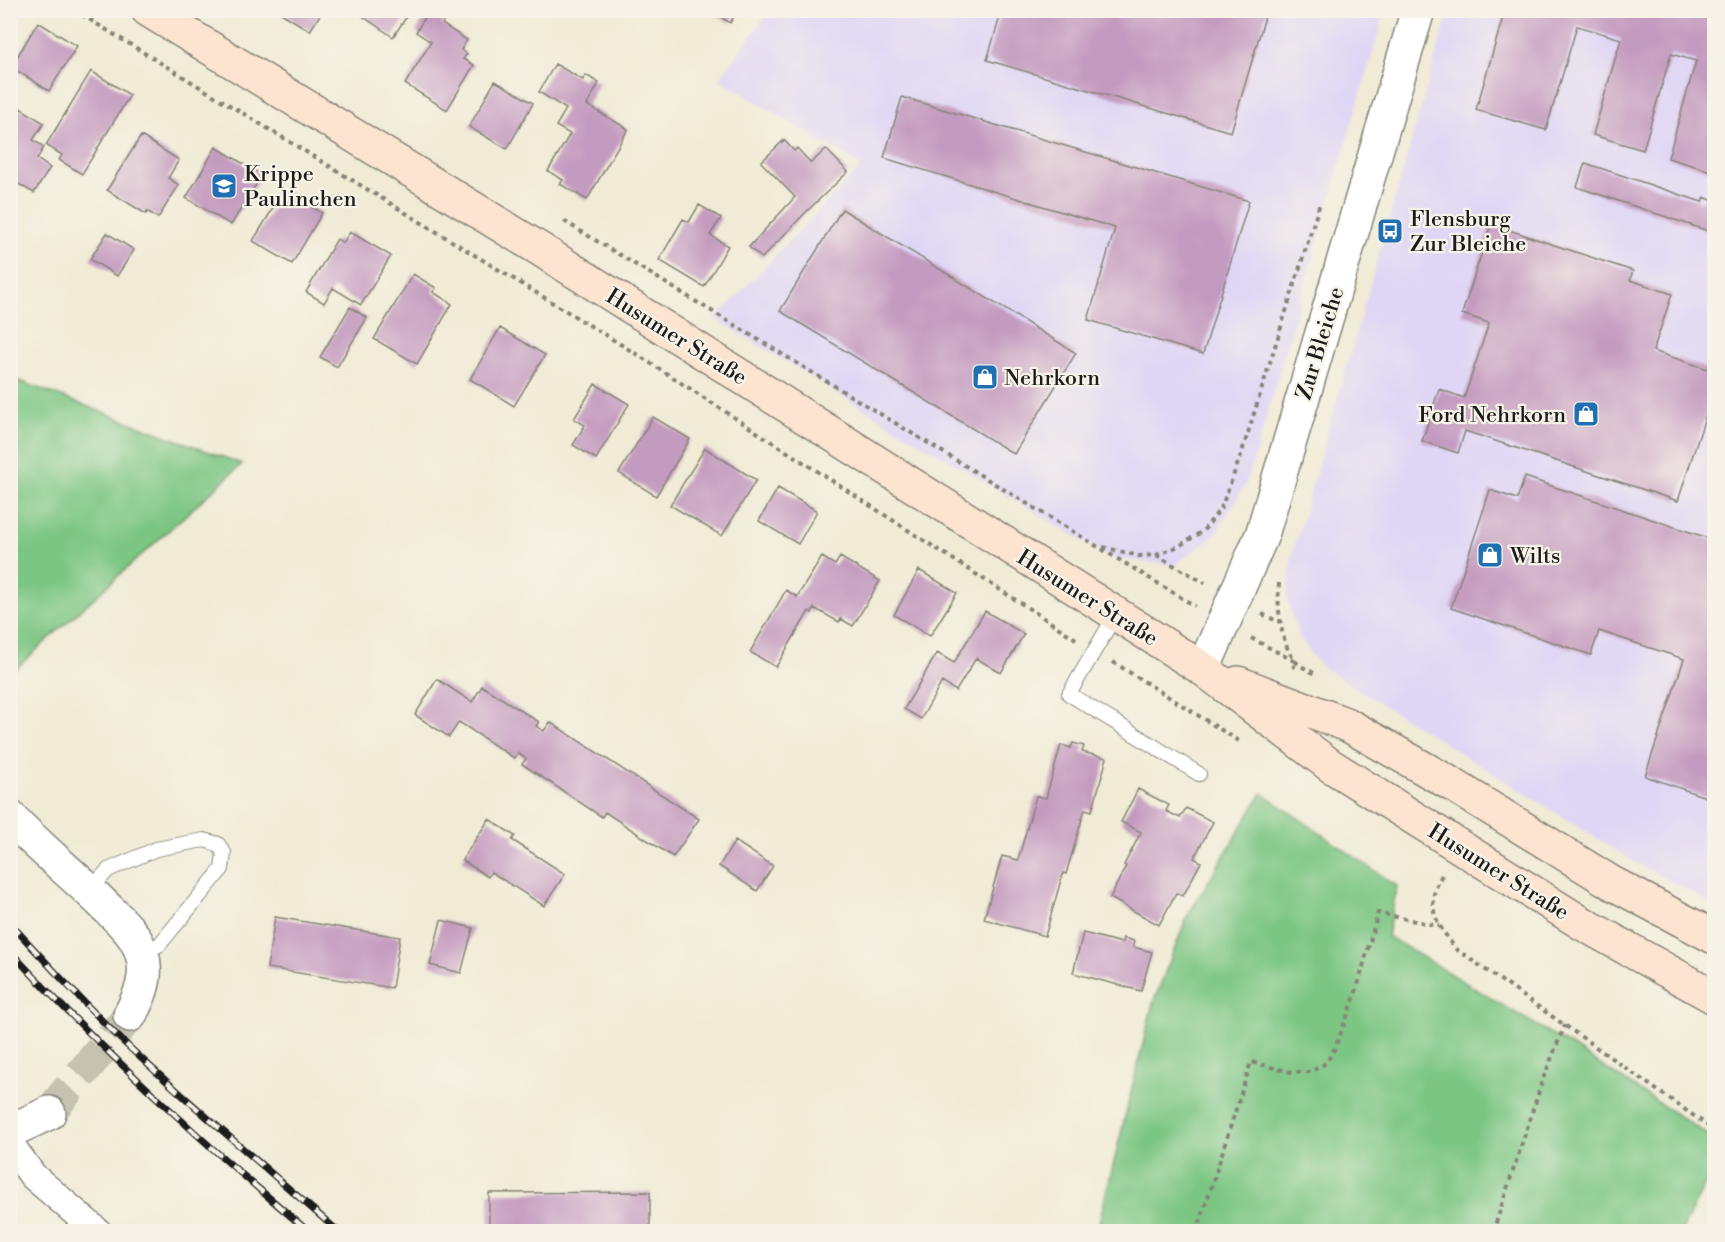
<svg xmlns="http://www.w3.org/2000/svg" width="1725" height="1242" font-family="'Libre Bodoni',serif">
<rect width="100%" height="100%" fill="#f7f3e8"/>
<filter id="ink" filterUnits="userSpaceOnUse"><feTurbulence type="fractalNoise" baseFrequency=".0167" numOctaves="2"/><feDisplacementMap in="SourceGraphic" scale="12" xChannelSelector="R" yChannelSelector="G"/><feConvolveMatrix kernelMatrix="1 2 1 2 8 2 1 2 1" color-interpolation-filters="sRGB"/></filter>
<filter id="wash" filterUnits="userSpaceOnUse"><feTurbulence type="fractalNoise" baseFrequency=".008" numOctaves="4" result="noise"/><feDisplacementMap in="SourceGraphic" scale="24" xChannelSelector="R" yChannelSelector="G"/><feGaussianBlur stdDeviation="1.35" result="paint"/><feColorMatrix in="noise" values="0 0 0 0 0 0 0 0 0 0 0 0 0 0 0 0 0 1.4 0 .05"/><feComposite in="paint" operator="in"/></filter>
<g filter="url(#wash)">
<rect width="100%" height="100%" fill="#f0ebd5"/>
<path fill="#dfd5f5" d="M770,11H1385L1247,482L1214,536L1174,565L1111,558L715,319L861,166L719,79Z
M1449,11H1714V905L1633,861L1321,666L1300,639L1287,599L1292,555Z"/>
<path fill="#7cc683" stroke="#4c7150" stroke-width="1.5" d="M11,378L242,464L11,673H10Z
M1262,793L1397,886L1387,936L1571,1046L1714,1139V1165L1682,1231H1097L1153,1003L1188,915Z"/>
<g id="blocks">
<path fill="#c49bc0" d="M276,10H323L310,31Z
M360,10H411L393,37L358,13Z
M429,10H450L442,24L467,40L461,50L467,54L463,59L474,65L447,110L405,84L431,42L416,32Z
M710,10H738L730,23Z
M1002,10H1267L1231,132L987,60Z
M1505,10H1714V172L1668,158L1696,61L1671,54L1643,150L1593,135L1621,39L1577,26L1546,130L1476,110Z
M38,22L77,46L49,91L11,67Z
M555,64L583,80L586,75L599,83L587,105L628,129L587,200L560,184L563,180L548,171L570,134L556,126L566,109L539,92Z
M91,71L130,95L82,174L59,160L62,155L46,145Z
M495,81L533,103L507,149L469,127Z
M902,97L1249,201L1203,354L1088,320L1115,228L884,158Z
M20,108L44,123L33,140L44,147L37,159L50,168L34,193L10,179V124Z
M141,136L179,160L168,178L179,185L158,218L147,211L146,214L107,190Z
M784,140L794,151L797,148L811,163L826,149L848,172L808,210L762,258L749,247L795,197L761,162Z
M216,147L262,175L231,225L186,198Z
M1585,163L1702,202L1704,197L1714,201V233L1577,187Z
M284,190L322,213L292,264L253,241Z
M699,205L721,218L710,235L728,246L704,287L659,260L683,219L689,222Z
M842,209L1076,353L1014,454L780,311Z
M1491,224L1633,271L1630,280L1672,294L1653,351L1714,371V390L1678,501L1465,431L1458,453L1422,441L1439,389L1464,398L1489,323L1462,314Z
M350,232L391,256L361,305L333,288L324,303L306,292L337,239L343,243Z
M107,233L134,250L117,276L90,259Z
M413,274L436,288L433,292L452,304L417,364L374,339Z
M350,307L367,318L337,367L320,357Z
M500,328L545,355L514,406L470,379Z
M595,384L629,404L596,459L573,445L585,425L574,419Z
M653,417L690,439L656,496L619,473Z
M705,448L756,480L722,536L670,505Z
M1525,477L1714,540V800L1645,776L1684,659L1599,631L1591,655L1451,608L1490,490L1517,499Z
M778,488L817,511L798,544L759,521Z
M822,557L835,565L840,557L880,581L853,626L841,619L839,622L814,608L812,613L809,611L776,667L750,652L786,590L797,597Z
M919,570L957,593L930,636L894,615Z
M985,611L1024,634L1001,673L976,658L956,691L942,682L921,719L904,709L937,653L954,663Z
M437,679L472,702L482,686L539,722L536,726L544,731L550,722L699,819L673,857L605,812L602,817L522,764L526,759L518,753L514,758L459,722L449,737L415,715Z
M1073,743L1084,746L1082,752L1107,758L1092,811L1085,809L1066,874L1063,873L1045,936L984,919L1002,856L1018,860L1036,796L1046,798L1061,745L1071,748Z
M1138,789L1169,805L1166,811L1180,818L1186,808L1213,822L1194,858L1201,862L1183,896L1176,893L1159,925L1110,898L1126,866L1124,865L1141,832L1121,822Z
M489,819L515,836L512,840L565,874L544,906L491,872L488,877L462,860Z
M735,841L773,866L757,891L719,866Z
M275,917L400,937L392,988L267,968Z
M441,920L473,928L461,973L430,965Z
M1083,933L1122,943L1123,938L1134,941L1133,947L1152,952L1141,991L1073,973Z
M650,1192V1232H489V1193Z"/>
</g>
</g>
<g filter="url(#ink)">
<use href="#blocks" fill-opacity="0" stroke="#868478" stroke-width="1.5"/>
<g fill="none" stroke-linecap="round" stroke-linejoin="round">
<path stroke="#c6c2b0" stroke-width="33" stroke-dasharray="33 16" stroke-linecap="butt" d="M49,1113L130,1015"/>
<g stroke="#868478" stroke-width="16">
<path id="service" d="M1116,614L1069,694L1199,774
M89,891L108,870L156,849L204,840L218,844L224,853L222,869L159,945L142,953"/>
</g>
<g stroke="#868478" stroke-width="30">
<path id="minor" d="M10,1144L33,1176L98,1232"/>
</g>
<g stroke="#868478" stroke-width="36">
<path id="tertiary" d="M1203,669L1262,535L1418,10
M10,817C39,847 72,874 102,903C117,918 136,933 142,954C149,976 140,996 130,1015
M10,1131L49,1113"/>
</g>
<g stroke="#868478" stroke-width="36">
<path id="secondary" d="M148,10L538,248L1203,669L1331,766L1580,922L1714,997
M1238,683L1348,725L1453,785L1612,883L1714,937"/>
</g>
<path stroke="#868478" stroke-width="4" stroke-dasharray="4.5 4.5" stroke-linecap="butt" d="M74,10L638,355L1076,639
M564,221L1195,606
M1103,547L1139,556L1156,555L1179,546L1203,531L1221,508L1241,455L1320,203
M1156,555L1205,583
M1279,583C1277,606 1280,644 1296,662C1301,667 1311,671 1317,675
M1262,614L1279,622
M1251,638L1296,662L1293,668
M1113,662L1239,741
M1442,875C1424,906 1436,923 1456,949L1714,1130
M1197,1232L1251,1062L1291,1072H1310L1326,1063L1334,1050L1354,999L1378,913L1439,926
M1493,1232L1543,1079L1565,1025"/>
<use href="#service" stroke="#fff" stroke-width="14"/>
<use href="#minor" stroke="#fff" stroke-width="27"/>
<use href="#tertiary" stroke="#fff" stroke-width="33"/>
<use href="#secondary" stroke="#fde4d1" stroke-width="33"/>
<g stroke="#1c1c1c" stroke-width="7">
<path id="rail" d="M10,923C49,966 88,1008 130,1048C198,1111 269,1171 339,1232
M10,951C68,1014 129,1073 192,1130C230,1165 270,1198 309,1232"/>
</g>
<use href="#rail" stroke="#f7f3e8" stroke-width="4.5" stroke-dasharray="14" stroke-linecap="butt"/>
</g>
</g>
<defs>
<g id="school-square" transform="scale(1.35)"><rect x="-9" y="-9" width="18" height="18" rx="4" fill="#1f6fb2" stroke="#f7f3e8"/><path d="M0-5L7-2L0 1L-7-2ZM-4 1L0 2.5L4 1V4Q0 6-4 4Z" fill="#fff"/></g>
<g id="bus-square" transform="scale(1.35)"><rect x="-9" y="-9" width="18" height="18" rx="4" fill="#1f6fb2" stroke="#f7f3e8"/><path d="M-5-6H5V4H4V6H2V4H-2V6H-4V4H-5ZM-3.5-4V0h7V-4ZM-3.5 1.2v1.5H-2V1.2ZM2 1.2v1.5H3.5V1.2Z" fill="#fff"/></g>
<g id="shop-square" transform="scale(1.35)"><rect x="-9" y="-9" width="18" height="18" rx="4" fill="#1f6fb2" stroke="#f7f3e8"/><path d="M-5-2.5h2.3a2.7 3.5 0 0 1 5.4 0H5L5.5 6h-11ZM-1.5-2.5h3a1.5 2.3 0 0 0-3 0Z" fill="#fff"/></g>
</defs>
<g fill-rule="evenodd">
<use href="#school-square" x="224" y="186"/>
<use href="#bus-square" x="1390" y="231"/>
<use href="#shop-square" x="985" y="377"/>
<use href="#shop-square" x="1586" y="414"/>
<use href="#shop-square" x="1490" y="555"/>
</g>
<g text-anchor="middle" stroke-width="4.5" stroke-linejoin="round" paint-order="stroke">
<g font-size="22" fill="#1c1c1c" stroke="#f7f3e8" text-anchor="start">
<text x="244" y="181">Krippe<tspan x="244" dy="25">Paulinchen</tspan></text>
<text x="1410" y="226">Flensburg<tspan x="1410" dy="25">Zur Bleiche</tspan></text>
<text x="1004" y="385">Nehrkorn</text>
<text x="1566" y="422" text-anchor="end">Ford Nehrkorn</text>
<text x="1510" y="563">Wilts</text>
</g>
<g font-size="22" fill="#1c1c1c" stroke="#f7f3e8">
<text transform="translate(677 336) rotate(32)" y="8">Husumer Straße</text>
<text transform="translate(1319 343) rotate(-73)" y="8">Zur Bleiche</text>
<text transform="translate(1088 597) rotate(32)" y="8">Husumer Straße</text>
<text transform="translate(1499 871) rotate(32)" y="8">Husumer Straße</text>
</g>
</g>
<rect width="1725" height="1242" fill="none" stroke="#f7f3e8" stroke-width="36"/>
</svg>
